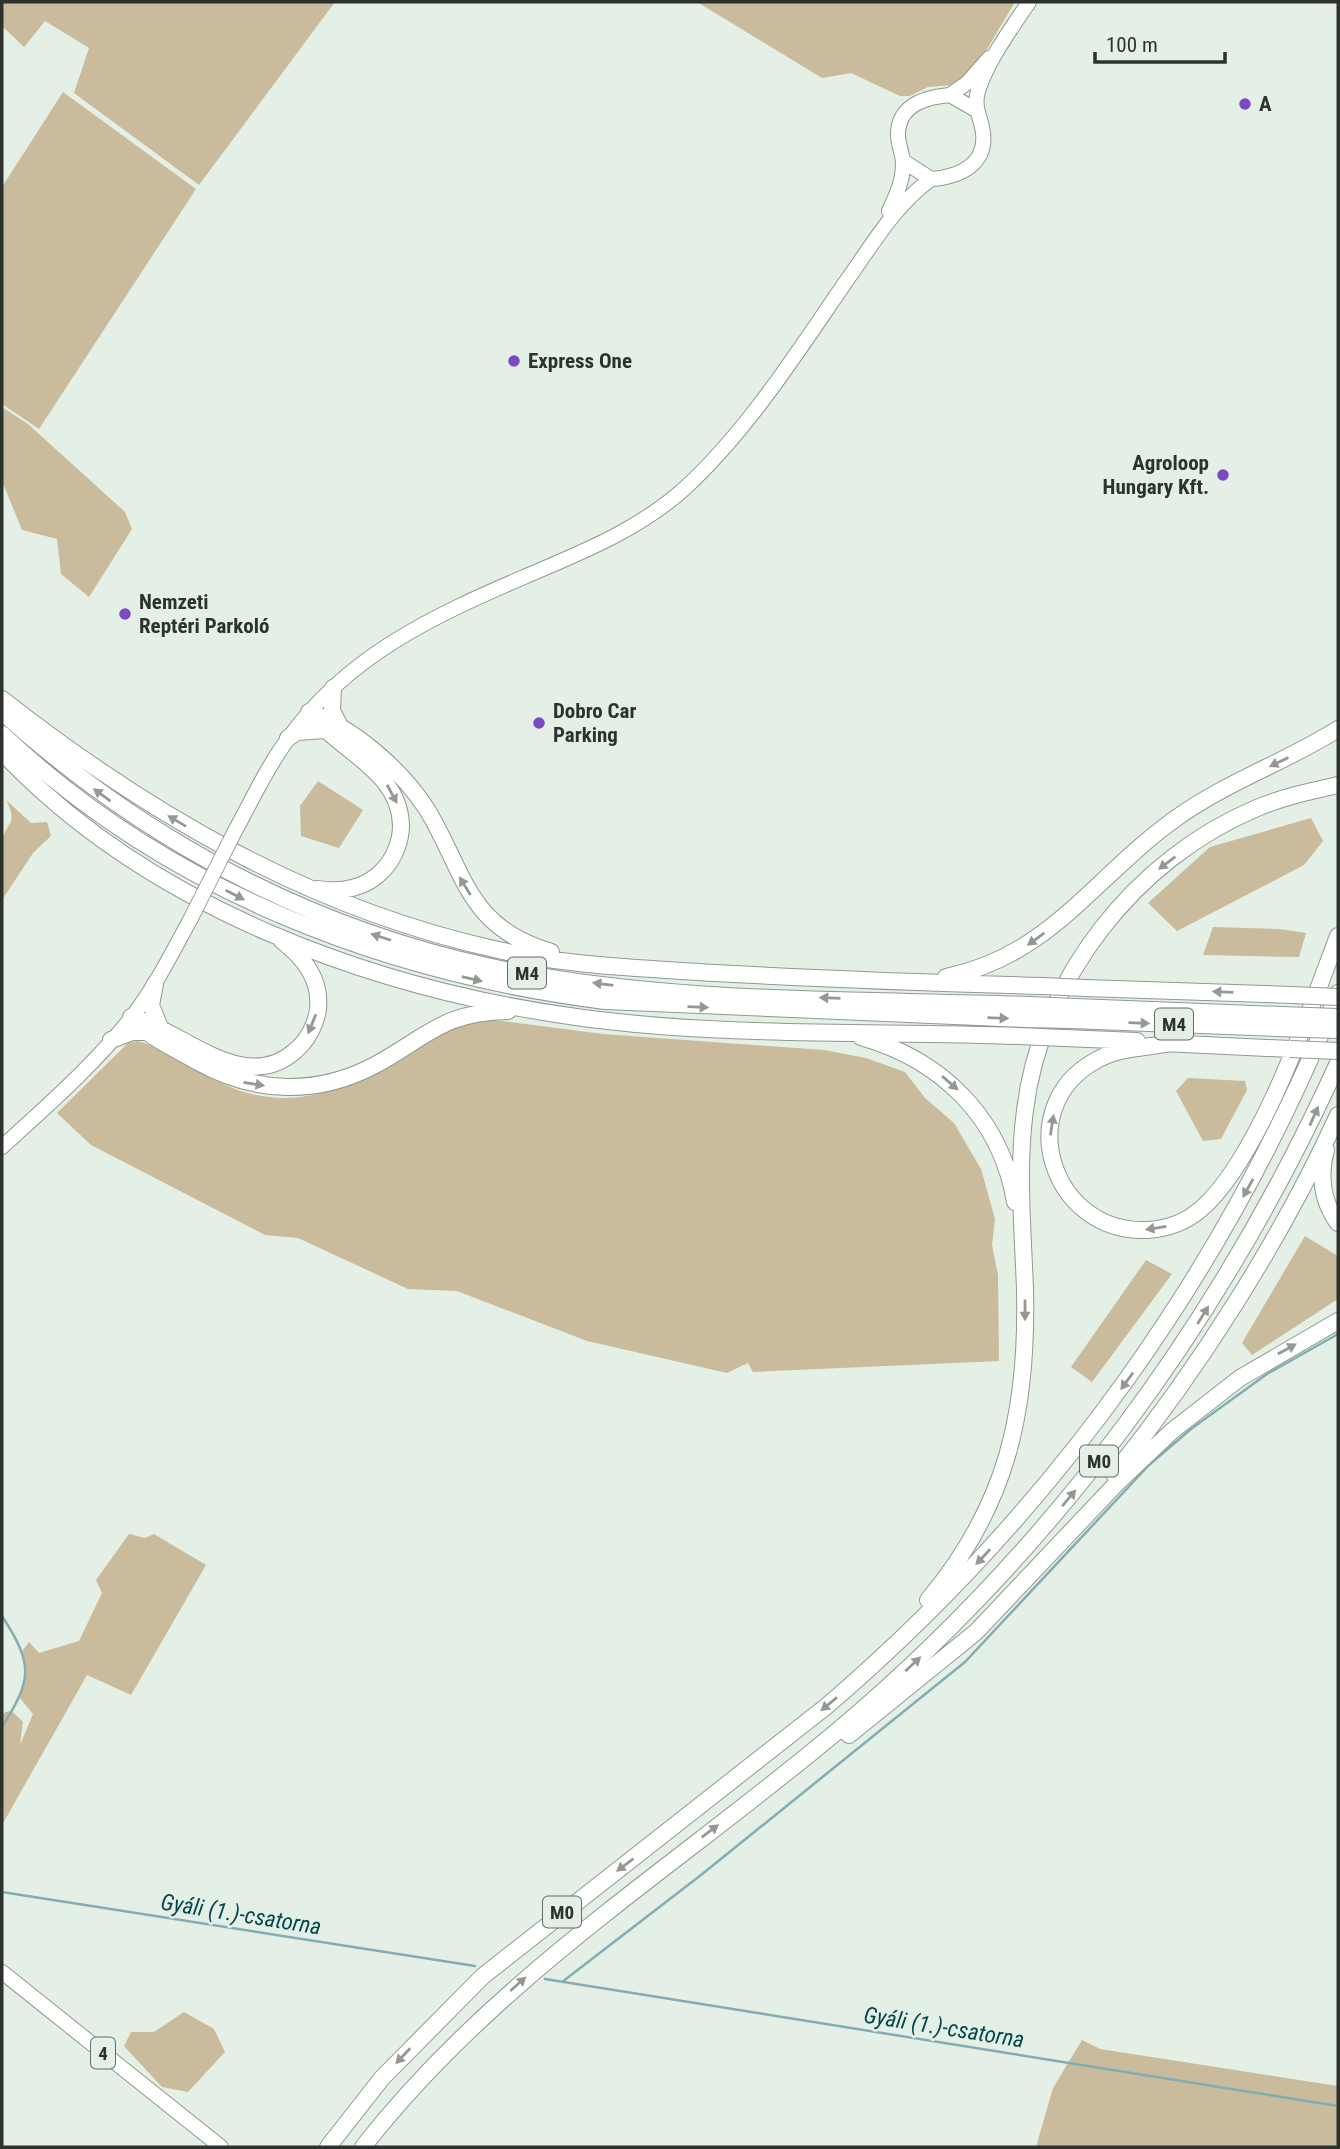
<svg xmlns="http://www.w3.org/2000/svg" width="1340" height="2149" font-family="'Roboto Condensed',sans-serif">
<rect width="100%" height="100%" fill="#e4f0e5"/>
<path fill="#c9bb9b" d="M2,2H335L199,185L74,93L89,48L45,21L24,47L2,26Z
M697,2H1015L980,61L956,85L928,87L910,96H900L851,73L822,78Z
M63,92L196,189L39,429L2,404V187Z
M2,407L28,424L125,512L132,529L89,597L61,574L57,539L22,530L2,481Z
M318,781L363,810L339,848L301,836L300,806Z
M6,800L31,823L47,822L51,836L33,853L2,900C2,882 0,859 2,842C6,821 19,825 6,800Z
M1311,818L1323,841L1304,865L1177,931L1148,903L1210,847Z
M1213,927L1279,929L1306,933L1299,957L1203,955Z
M494,1020L603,1034L824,1050L866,1058L905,1072L925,1098L954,1123L981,1169L995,1219L992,1245L998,1275L999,1361L753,1372L748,1363L727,1373L587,1341L457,1291L408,1289L298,1238L265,1235L91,1145L57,1113L128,1043L137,1041C177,1051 208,1083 248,1093C330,1115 383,1058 452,1028C464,1022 480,1022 494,1020Z
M1188,1078L1245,1081L1247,1090L1221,1139L1203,1141L1176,1091Z
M1305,1236L1338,1256V1299L1252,1355L1242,1343Z
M1146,1260L1172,1274L1092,1382L1071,1367Z
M129,1534L145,1538L154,1534L206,1565L131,1695L87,1675L2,1825V1717L5,1712L12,1711L23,1722L20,1745L33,1714L20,1698L25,1675L23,1650L29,1642L39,1653L79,1641L102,1593L96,1580Z
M184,2012L214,2029L225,2052L188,2092L162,2087L124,2046L131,2032H154Z
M1082,2040L1100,2049L1338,2086V2147H1036L1053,2088Z"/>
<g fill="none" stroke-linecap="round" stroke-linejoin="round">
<path stroke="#83adb4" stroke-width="2.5" d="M2,1616C33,1664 33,1678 2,1727
M2,1892L475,1966
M545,1979L1338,2106
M562,1982L701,1875L965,1662L1149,1465L1191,1429L1267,1374L1338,1334"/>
<g stroke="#8f9a90" stroke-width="16">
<path id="major" d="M950,95L967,83L989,58
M903,161L931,179C961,177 990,163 982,127C979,114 974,105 978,91C988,60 1011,29 1029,2
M889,211C896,196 903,181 903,164C903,153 897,143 898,132C900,104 927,97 950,95L976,110
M235,831C252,800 267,767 288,739C347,656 433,616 524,577C580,553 639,530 685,488C749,429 798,351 847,280C873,244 894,206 931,179
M2,1147C47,1106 94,1065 132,1017C155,987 172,953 190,920
M2,1972L221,2147"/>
</g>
<g stroke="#8f9a90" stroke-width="18">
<path id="highway" d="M333,688L332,711L341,728
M2,699C149,814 310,908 494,949C566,966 641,968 715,973C824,979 933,983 1043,986
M2,712C141,838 306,927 491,967C667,1004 852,999 1030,1005
M309,712C355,729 402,770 428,811C466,875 467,927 551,952
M316,720C346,754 400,773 401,826C401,841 394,859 383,870C367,888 341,893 318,889
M2,734C167,890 382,973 605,1001L1025,1019
M288,738L297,732L325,730
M2,752C149,908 374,990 583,1018C727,1037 875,1031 1019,1036
M946,977C1050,956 1094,877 1175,819C1226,782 1286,762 1338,729
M155,984L151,1005L159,1025
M1085,988L1292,995
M1076,1007L1281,1015
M131,1017C147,1037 176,1049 198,1062C256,1094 318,1096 377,1064C429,1035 444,1012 508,1011
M137,1019C186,1034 245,1095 295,1051C307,1041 316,1025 318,1009C321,979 304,958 282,941
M1071,1020L1276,1028
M861,1037C942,1060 1001,1118 1015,1202
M1064,1038L1137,1041
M111,1040L132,1032H147
M1163,1043L1290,1049
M1172,1043C1146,1048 1119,1047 1095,1061C1011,1108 1052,1234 1147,1230C1166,1229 1186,1222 1201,1209C1259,1159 1310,1010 1338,936
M1326,1150C1319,1176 1322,1201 1338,1223
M1114,1474C1199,1368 1282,1238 1338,1115
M928,1600C1007,1506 1028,1411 1025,1290C1023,1231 1017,1170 1025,1110C1041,979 1135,859 1257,808C1283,797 1311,791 1338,785
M849,1735L976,1632L1116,1484L1172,1431L1240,1378L1338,1321
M328,2147L382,2078L483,1976L828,1705C1054,1511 1227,1270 1338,993
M363,2147C494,1979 674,1868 835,1733C1053,1550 1221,1321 1338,1063"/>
</g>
<use href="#major" stroke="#fff" stroke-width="14"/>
<use href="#highway" stroke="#fff" stroke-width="16"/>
<g stroke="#8f9a90" stroke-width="16" stroke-linecap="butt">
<path id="major-bridge" d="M190,920L235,831"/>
</g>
<g stroke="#8f9a90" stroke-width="18" stroke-linecap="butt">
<path id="highway-bridge" d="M1043,986L1085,988
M1292,995L1338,997
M1030,1005L1076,1007
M1281,1015L1338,1017
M1025,1019L1071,1020
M1276,1028L1338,1030
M1019,1036L1064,1038
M1290,1049L1338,1051"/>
</g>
<use href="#major-bridge" stroke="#fff" stroke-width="14"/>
<use href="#highway-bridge" stroke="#fff" stroke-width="16"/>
</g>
<defs><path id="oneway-solid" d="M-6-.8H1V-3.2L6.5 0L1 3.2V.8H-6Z" transform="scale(1.75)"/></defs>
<g fill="#969896">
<use href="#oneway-solid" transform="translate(1279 762) rotate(154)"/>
<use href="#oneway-solid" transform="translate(392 794) rotate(62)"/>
<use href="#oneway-solid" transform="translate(102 795) rotate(-144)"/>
<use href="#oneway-solid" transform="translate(177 821) rotate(-149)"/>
<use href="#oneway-solid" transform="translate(1167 863) rotate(143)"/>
<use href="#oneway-solid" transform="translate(465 886) rotate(-122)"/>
<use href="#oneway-solid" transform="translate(235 895) rotate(27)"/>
<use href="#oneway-solid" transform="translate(381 937) rotate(-162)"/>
<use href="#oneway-solid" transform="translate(1036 939) rotate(144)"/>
<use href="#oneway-solid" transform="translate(472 979) rotate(13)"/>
<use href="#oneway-solid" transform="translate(603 984) rotate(-173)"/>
<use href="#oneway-solid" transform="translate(1223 992) rotate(-178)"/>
<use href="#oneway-solid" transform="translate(830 998) rotate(-178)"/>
<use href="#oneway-solid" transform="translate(698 1007) rotate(2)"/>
<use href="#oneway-solid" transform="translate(998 1018) rotate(2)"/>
<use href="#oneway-solid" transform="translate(1139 1023) rotate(2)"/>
<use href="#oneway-solid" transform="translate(312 1024) rotate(112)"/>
<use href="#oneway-solid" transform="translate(950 1083) rotate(41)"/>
<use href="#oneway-solid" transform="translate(254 1084) rotate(9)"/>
<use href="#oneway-solid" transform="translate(1314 1116) rotate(-66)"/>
<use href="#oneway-solid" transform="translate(1052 1125) rotate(-81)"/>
<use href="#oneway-solid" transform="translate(1248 1188) rotate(119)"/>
<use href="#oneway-solid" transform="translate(1156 1228) rotate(171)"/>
<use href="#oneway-solid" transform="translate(1025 1310) rotate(90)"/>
<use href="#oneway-solid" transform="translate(1203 1315) rotate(-58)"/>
<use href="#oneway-solid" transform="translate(1287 1349) rotate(-29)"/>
<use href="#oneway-solid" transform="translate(1127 1381) rotate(126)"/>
<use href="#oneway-solid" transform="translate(1069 1498) rotate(-50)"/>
<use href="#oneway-solid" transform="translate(983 1557) rotate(133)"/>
<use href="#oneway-solid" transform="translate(913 1664) rotate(-43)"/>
<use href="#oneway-solid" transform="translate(829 1704) rotate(140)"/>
<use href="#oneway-solid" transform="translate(710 1831) rotate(-37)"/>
<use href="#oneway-solid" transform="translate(625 1865) rotate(143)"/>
<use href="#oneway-solid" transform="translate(518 1984) rotate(-42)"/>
<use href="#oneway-solid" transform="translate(403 2056) rotate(133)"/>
</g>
<g fill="#7b49c1" stroke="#e4f0e5" stroke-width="2.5">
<circle cx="1245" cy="104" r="7"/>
<circle cx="514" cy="361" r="7"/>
<circle cx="1223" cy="475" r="7"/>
<circle cx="125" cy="614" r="7"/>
<circle cx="539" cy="723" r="7"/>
</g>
<g text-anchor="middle" stroke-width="5" stroke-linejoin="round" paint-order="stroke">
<g fill="#e4f0e5" stroke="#646b65" stroke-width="2">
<rect x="508" y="957.5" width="38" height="31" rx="5"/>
<rect x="1155" y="1008.5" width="38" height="31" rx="5"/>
<rect x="1080" y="1445.5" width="38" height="31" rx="5"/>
<rect x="543" y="1896.5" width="38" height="31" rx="5"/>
<rect x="91" y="2037.5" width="24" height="31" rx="5"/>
</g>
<g font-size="19" font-weight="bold" fill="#2d322e">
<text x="527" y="980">M4</text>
<text x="1174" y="1031">M4</text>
<text x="1099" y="1468">M0</text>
<text x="562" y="1919">M0</text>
<text x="103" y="2060">4</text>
</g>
<g font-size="21" font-weight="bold" fill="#2d322e" stroke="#e4f0e5" text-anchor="start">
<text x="1259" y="111">A</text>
<text x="528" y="368">Express One</text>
<text x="1209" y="470" text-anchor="end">Agroloop<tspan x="1209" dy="24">Hungary Kft.</tspan></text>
<text x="139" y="609">Nemzeti<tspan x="139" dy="24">Reptéri Parkoló</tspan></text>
<text x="553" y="718">Dobro Car<tspan x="553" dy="24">Parking</tspan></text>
</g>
<g font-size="23" font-style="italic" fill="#03474f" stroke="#e4f0e5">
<text transform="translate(241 1914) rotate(9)" y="8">Gyáli (1.)-csatorna</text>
<text transform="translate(944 2027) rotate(9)" y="8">Gyáli (1.)-csatorna</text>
</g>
</g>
<rect width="1340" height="2149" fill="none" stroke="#2d322e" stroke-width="7"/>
<path d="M1095 52v10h130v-10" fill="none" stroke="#2d322e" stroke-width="3.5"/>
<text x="1106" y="52" font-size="21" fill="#2d322e" stroke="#e4f0e5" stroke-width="5" paint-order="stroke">100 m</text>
</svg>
